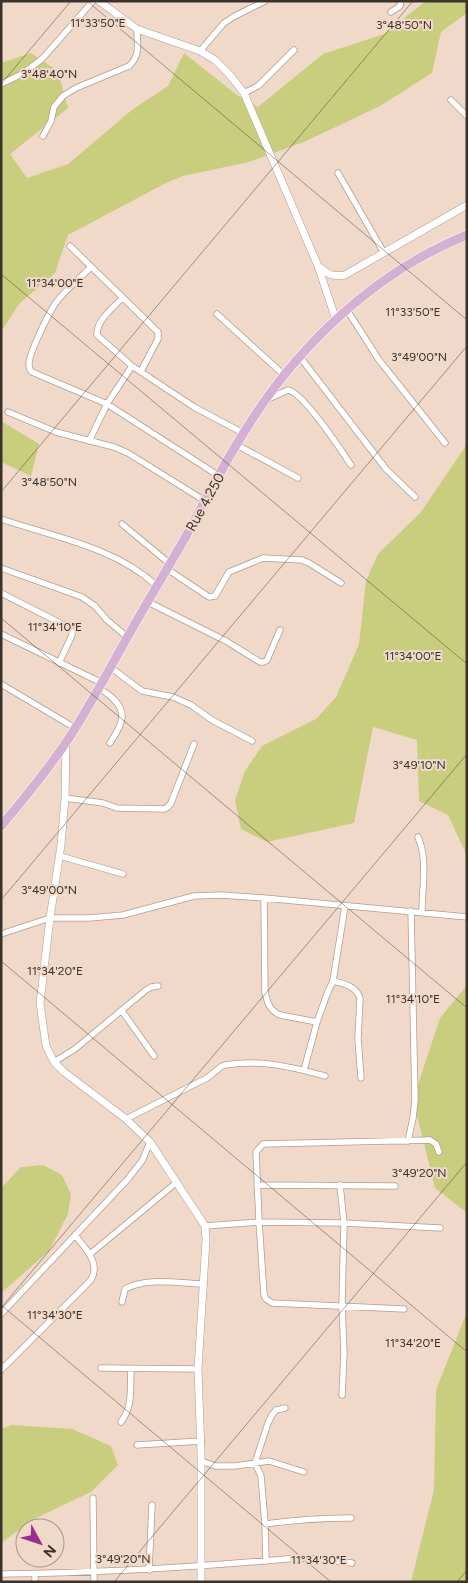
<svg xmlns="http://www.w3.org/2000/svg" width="468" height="1583" font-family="Figtree,sans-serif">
<rect width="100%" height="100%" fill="#f1d9ca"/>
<path fill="#c8ce7e" d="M426,1H467V13L441,32L432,73L380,106L306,141L249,162L183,176L166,183L68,235L55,273L19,304L1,332V63L31,53L58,71L68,108L10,154L27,178L68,164L133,109L168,86L184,53L237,95L258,107L323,54L384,34Z
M1,421L39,444L31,476L1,462Z
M467,444V856L448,815L419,801L417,740L373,727L354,823L267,842L241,829L235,800L245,771L262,746L316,719L336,697L359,644L366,581L378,554L421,512Z
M467,985V1213L435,1188L413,1099L440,1018Z
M43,1165L62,1175L71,1194L68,1214L49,1251L1,1293V1188L21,1167Z
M467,1312V1582H411L434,1490L436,1390Z
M11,1425L72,1429L111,1446L118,1465L91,1492L34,1519L1,1543V1429Z"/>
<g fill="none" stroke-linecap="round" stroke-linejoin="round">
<g stroke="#b39c8e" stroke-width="7">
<path id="minor" d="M391,12L400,6L401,1
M200,51L224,23L235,16L265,1
M1,84L22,74L42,59L93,1
M244,93L258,86L294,50
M451,100L467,116
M43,136L51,121L54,107L63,96L76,88L129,66C141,55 137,44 137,29
M338,173L384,253
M70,246L158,332V339L141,371
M91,267C79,279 65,290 55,304C49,313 28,355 29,365C29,368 30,370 32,372L107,404L219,476
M122,298C113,308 96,321 97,335L132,366L194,407L243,433
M347,310L379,360L445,443
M217,314L284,375
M300,357L386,469L415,497
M268,399L288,390C304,393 341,450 351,465
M8,412L56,432L114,447L128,453L205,501
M89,441L107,404L132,366
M237,445L298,478
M1,519C54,537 115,547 157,586
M122,524L170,564
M1,568L82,597L95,606L107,620L127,637
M167,569L209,597L215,596L229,572L263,558L302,560L309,563L341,583
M1,593L66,626L72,632V635L59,663
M148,602L226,641L260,662H264L267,660L280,630
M1,634L102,683
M110,667L142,691L173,697L191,705L212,720L252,741
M1,684L75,728
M99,688C110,695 126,706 121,722C119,729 114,737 110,743
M65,798L103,803L117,808L164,809L168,807L171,803L194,744
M418,837C428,859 422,888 422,912
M60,856L123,874
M264,898L265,992C267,1002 270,1011 280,1015L317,1022
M1,934L50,918H89L123,915L194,896L221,895L264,898L467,917
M333,981C345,984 356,986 360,998L358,1039L361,1078
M122,1011L154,1056
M54,1062L75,1049L146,990L151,987L158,986
M304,1070L317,1022L327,994L333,981L345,906
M126,1119L207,1078L222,1066L225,1065C260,1059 292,1067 325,1076
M408,1141L413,1118L415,1100L411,911
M257,1185L395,1186
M340,1185L344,1223L342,1305L344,1353L342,1395
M205,1226L259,1222L344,1223L440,1228
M90,1254L177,1182
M122,1302L125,1289C148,1277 179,1283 204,1284
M404,1309L272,1303L266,1299L264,1295L259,1222L256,1152L263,1144L430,1140L436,1144L439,1152
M1,1314L127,1180L142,1161L150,1142
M101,1368L198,1369
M1,1370L91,1280C101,1263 85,1248 75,1235
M121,1422C133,1407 130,1388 131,1369
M137,1445L201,1441
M201,1461L215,1466H235L269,1461L304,1472
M93,1498L94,1582
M265,1524C294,1520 322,1518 351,1518
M266,1561L265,1524L261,1476L255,1463L268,1423L272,1415L276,1410L285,1408
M149,1570L152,1505
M1,1574C100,1573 199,1567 297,1558L318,1559L352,1563
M35,1574V1582"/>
</g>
<g stroke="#b39c8e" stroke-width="8">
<path id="tertiary" d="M99,1L137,29L200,51L215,60L229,74L244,93L318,266C328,274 331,277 345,275L467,205
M318,266L336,320
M66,743L65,798L61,845L50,918L40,1003L46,1046L54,1062L64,1072L126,1119L150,1142L205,1226L206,1240L198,1369L201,1453V1582"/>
</g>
<g stroke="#fff" stroke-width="10">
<path id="primary" d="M1,826C24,799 45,773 65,744C88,710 107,673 127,638C146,604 166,571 185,538C204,503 222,467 243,434C295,348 373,273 467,235"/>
</g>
<use href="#minor" stroke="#fff" stroke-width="5.5"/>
<use href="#tertiary" stroke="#fff" stroke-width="7"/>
<use href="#primary" stroke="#d4b0d3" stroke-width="9"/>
</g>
<path fill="none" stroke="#3b322c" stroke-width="1" stroke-opacity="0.45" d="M87,1L467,320M1,84L71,1M1,274L467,664M1,492L413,1M1,618L467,1008M1,900L467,346M1,961L467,1352M1,1305L331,1582M1,1308L467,754M114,1582L467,1162M457,1582L467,1570"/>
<g text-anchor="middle" stroke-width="4" stroke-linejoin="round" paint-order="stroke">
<g font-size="14" fill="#3b322c" stroke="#f1d9ca">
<text transform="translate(205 502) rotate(-61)" y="5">Rue 4.250</text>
</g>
</g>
<g font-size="12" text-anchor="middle" fill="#3b322c" stroke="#f1d9ca" stroke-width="4" stroke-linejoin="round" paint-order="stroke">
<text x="98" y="27">11°33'50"E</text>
<text x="404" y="29">3°48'50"N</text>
<text x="49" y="78">3°48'40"N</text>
<text x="55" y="287">11°34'00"E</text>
<text x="413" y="316">11°33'50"E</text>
<text x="419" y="361">3°49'00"N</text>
<text x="49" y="486">3°48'50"N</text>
<text x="55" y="631">11°34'10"E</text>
<text x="413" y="660">11°34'00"E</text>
<text x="419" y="769">3°49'10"N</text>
<text x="49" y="894">3°49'00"N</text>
<text x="55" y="975">11°34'20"E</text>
<text x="413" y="1003">11°34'10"E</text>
<text x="419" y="1177">3°49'20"N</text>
<text x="55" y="1319">11°34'30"E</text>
<text x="413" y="1347">11°34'20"E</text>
<text x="123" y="1563">3°49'20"N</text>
<text x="319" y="1564">11°34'30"E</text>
</g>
<rect width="468" height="1583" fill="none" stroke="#3b322c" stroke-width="5"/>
<g transform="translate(40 1543) rotate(130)"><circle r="24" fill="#f1d9ca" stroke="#a8968b"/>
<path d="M0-4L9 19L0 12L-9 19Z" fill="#992c8d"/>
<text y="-8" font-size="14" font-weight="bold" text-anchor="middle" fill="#3b322c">N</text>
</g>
</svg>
